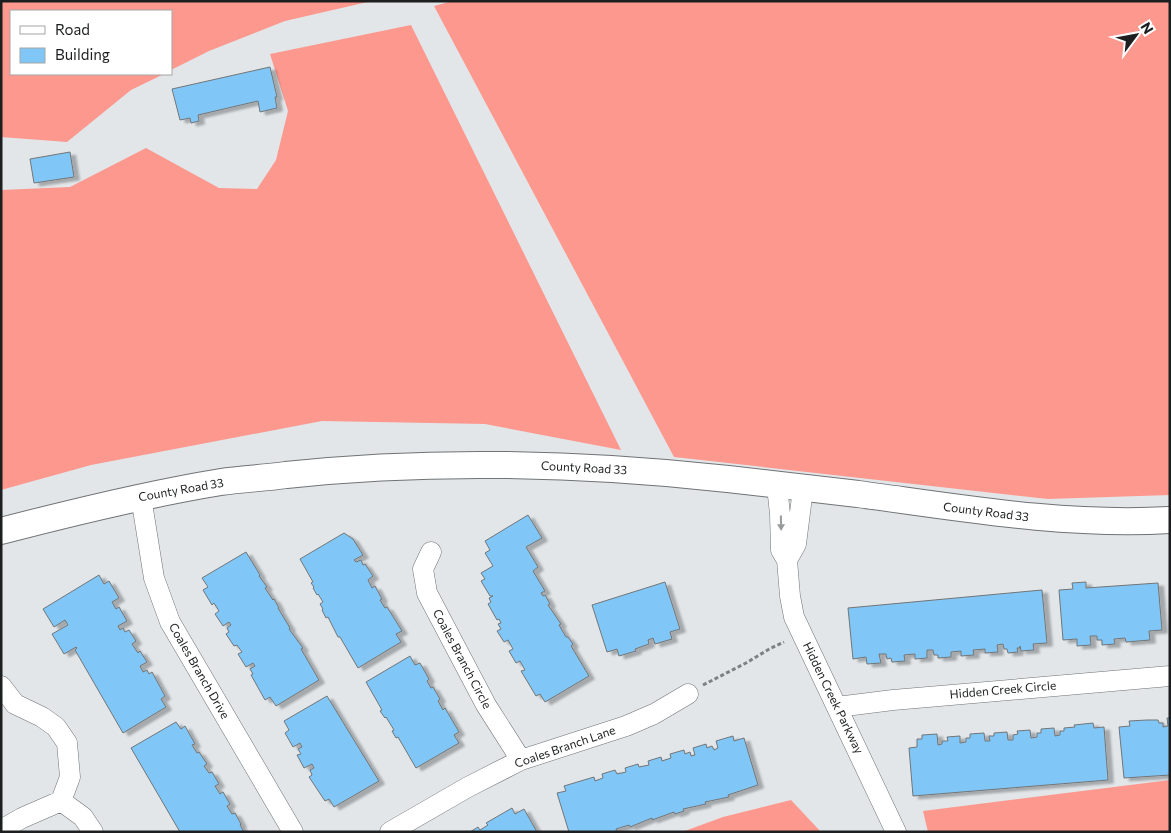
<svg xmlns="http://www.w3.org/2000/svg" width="1171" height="833" font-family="Commissioner,sans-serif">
<defs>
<filter id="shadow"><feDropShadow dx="5.5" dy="3" stdDeviation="1" flood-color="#0004"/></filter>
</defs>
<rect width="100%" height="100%" fill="#e2e6e9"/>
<path fill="#fd988e" d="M1,1H372L285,21L209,51L171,70V11H11V74H164L131,90L67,142L1,137Z
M453,1H1170V495L1048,499L674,457L434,6Z
M411,25L621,450L485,424L322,421L91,465L1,490V190L70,187L146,148L219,188L257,189L276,160L288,111L270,54Z
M1170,780V832H928L923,811Z
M791,800L821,832H682L723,817Z"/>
<path fill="#80c7f7" stroke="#717577" filter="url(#shadow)" d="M270,67L277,97H275L277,108L260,112L258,101L198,115L199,121L191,123L190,118L180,120L172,89Z
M70,152L74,177L34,183L30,159Z
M528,515L542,538L526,547L538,567L533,571L545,591L541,593L543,596L545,595L550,604L548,605L561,624L559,625L566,637H568L573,644L571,646L589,676L545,702L540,694L536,696L521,671L525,670L520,661L516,663L509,651L513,649L508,640L504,642L497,631L501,629L498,624L501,623L499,619L497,620L488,604L491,602L489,598L493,596H490L481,581L485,579L481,573L493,566L485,553L490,550L485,541Z
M344,533L353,539L363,555L354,560L356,562L361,560L363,565L365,564L373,576L368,580L372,588L375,586L382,599L380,600L385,608L387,607L402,631L396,634L401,642L358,668L340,637H338L328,617L326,618L322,610L323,609L320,604L323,602L318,594L317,595L313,588L314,587L311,583L313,582L300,559Z
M246,552L260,575L259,576L267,587L265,588L273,600L274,599L279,608H278L290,628L289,629L303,648L301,649L319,680L276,706L270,697L265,700L251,675L253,674L250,669L255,666L253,663L246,667L238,654L242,652L237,645L234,646L226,634L229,632L227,628L231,625L229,622L223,626L215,614L219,611L214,603L212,605L203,590L208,587L202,578Z
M99,575L104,584L109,581L119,598L112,602L116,609L119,607L127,621L118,626L120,630L123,628L125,632L129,630L136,641L132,644L138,653L140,651L147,662L140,666L143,672L147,670L149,674L152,672L165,696L161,699L166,707L123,733L75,650L77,648L76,647L64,654L52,634L68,625L65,620L54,627L43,609Z
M665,582L680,629L670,632L672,639L655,644L653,638L648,640L649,644L635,649L636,651L619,656L617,649L607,652L592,605Z
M1086,582V588L1158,583L1162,630L1149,631L1150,640L1126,642L1125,638L1114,639L1115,644L1102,645V640H1097V636H1090L1091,645L1077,646V639L1063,640L1059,590L1073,589L1072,583Z
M1042,590L1047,643L1033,644L1034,650L1021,651L1020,646V648H1017L1018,652L1008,653L1007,649H1004L1003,644L997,645L998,652L985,653V649L973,650L974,655L961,656V651L951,652V657L938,658V655H934L933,650H927V658L915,659V654L904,655L905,661L892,662L891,658L887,659L886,654H879L881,663L867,664L866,657L853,659L848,608Z
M410,656L415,665L420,663L429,679L427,681L431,688L433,687L440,699L438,701L443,710L445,708L459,732L454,735L459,743L416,768L398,737L396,738L392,731L394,730L386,717L385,718L380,711L382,710L366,682Z
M327,696L379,781L334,807L329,799L325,801L309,777L312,775L310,770L314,768L312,764L304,768L297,755L301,754L298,749L302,747L300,743L293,747L285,733L289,730L284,721Z
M1167,718H1170V775L1124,778L1119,727L1130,726L1129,721L1147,720H1158L1159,723H1163V727L1168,726Z
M176,722L181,729L185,726L195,744L192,745L197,753L199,752L207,764L204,766L209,773L212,772L219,784L215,786L220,794L223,792L230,804L227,806L232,814L235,813L241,824L240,825L244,832H180L131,748Z
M1093,723L1094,728L1104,727L1108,780L913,796L909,748L917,747V739H922V735L937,734L938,745L942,744V741H948L947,737L960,736V743L966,742V738H970V734L984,733L985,741H990L989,736H994V733L1007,732L1008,740H1013V735L1018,734L1017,731L1030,730L1031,738L1037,737V733H1041V729L1054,728L1055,736L1060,735V731H1064V728L1075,727L1074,725Z
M733,736L734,741L744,738L758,785L728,795L729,797L705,802L706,804L683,809L684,811L675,814L674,812L652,820V818L630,827L629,825L616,829L617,831L613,832H569L557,793L566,791L564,786L594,777L595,781L603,778L602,774L615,770L617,774L626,772L625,768L638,764L639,767L649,765L648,761L661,757L662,761L671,758L670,754L684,750L685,754L690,752L691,756L695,755L693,748L706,744L707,748L712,746L714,750L718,748L716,741Z
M512,808L515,814L524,809L537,832H470L478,827L480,830L488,825L486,823Z"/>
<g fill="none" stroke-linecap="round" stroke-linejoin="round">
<g stroke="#707375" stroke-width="21">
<path id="minor" d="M777,486L780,514L781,550L787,560L790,596L794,617L896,832
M141,497L154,578L170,622L293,832
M431,552L423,569L427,593L486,705L521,760
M787,560L796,544L803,489
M1,686L15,704L42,717L56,727L67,743L70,777L61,801
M837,707L893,700L1170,676
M1,830L22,818L61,801L83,817L93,832
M390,832L468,787L521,760L626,726L654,714L688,694"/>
</g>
<g stroke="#707375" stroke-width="28">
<path id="tertiary" d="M1,531C74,512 147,494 221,482C242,479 264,478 286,475C433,459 581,463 728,479C772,484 815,489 858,494C962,508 1064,526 1170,520"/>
</g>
<path stroke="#7e8183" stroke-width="3" stroke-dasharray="4 2.5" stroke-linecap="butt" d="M703,685L746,663L771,648L784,642"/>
<use href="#minor" stroke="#fff" stroke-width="20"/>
<use href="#tertiary" stroke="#fff" stroke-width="26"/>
</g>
<defs><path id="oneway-solid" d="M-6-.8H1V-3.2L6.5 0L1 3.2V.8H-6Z" transform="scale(1.25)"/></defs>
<use fill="#999a9a" href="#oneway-solid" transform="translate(781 523) rotate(89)"/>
<g text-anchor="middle" stroke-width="4.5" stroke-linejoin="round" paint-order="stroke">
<g font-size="12" fill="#1c1e1f" stroke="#fff">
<text transform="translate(584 468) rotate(3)" y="4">County Road 33</text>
<text transform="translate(181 490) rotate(-10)" y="4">County Road 33</text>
<text transform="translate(986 512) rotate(7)" y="4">County Road 33</text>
<text transform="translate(462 659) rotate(62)" y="4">Coales Branch Circle</text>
<text transform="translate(199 671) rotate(60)" y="4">Coales Branch Drive</text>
<text transform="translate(1003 690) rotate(-5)" y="4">Hidden Creek Circle</text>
<text transform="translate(833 698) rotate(64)" y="4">Hidden Creek Parkway</text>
<text transform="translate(565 747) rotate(-19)" y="4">Coales Branch Lane</text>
</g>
</g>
<rect width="1171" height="833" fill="none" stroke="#1c1e1f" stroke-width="5"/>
<rect x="10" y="10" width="162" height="65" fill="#ffffff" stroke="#a4a5a5"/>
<rect x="20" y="26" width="25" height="8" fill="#ffffff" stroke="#a4a5a5"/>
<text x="55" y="35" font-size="15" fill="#1c1e1f">Road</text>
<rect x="20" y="48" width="25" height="15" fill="#80c7f7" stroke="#a4a5a5"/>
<text x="55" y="60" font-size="15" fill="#1c1e1f">Building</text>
<g transform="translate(1136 35) rotate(58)" stroke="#ffffff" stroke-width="4" paint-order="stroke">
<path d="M0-4L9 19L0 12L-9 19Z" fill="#1c1e1f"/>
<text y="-8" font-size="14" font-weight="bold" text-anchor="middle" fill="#1c1e1f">N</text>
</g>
</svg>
